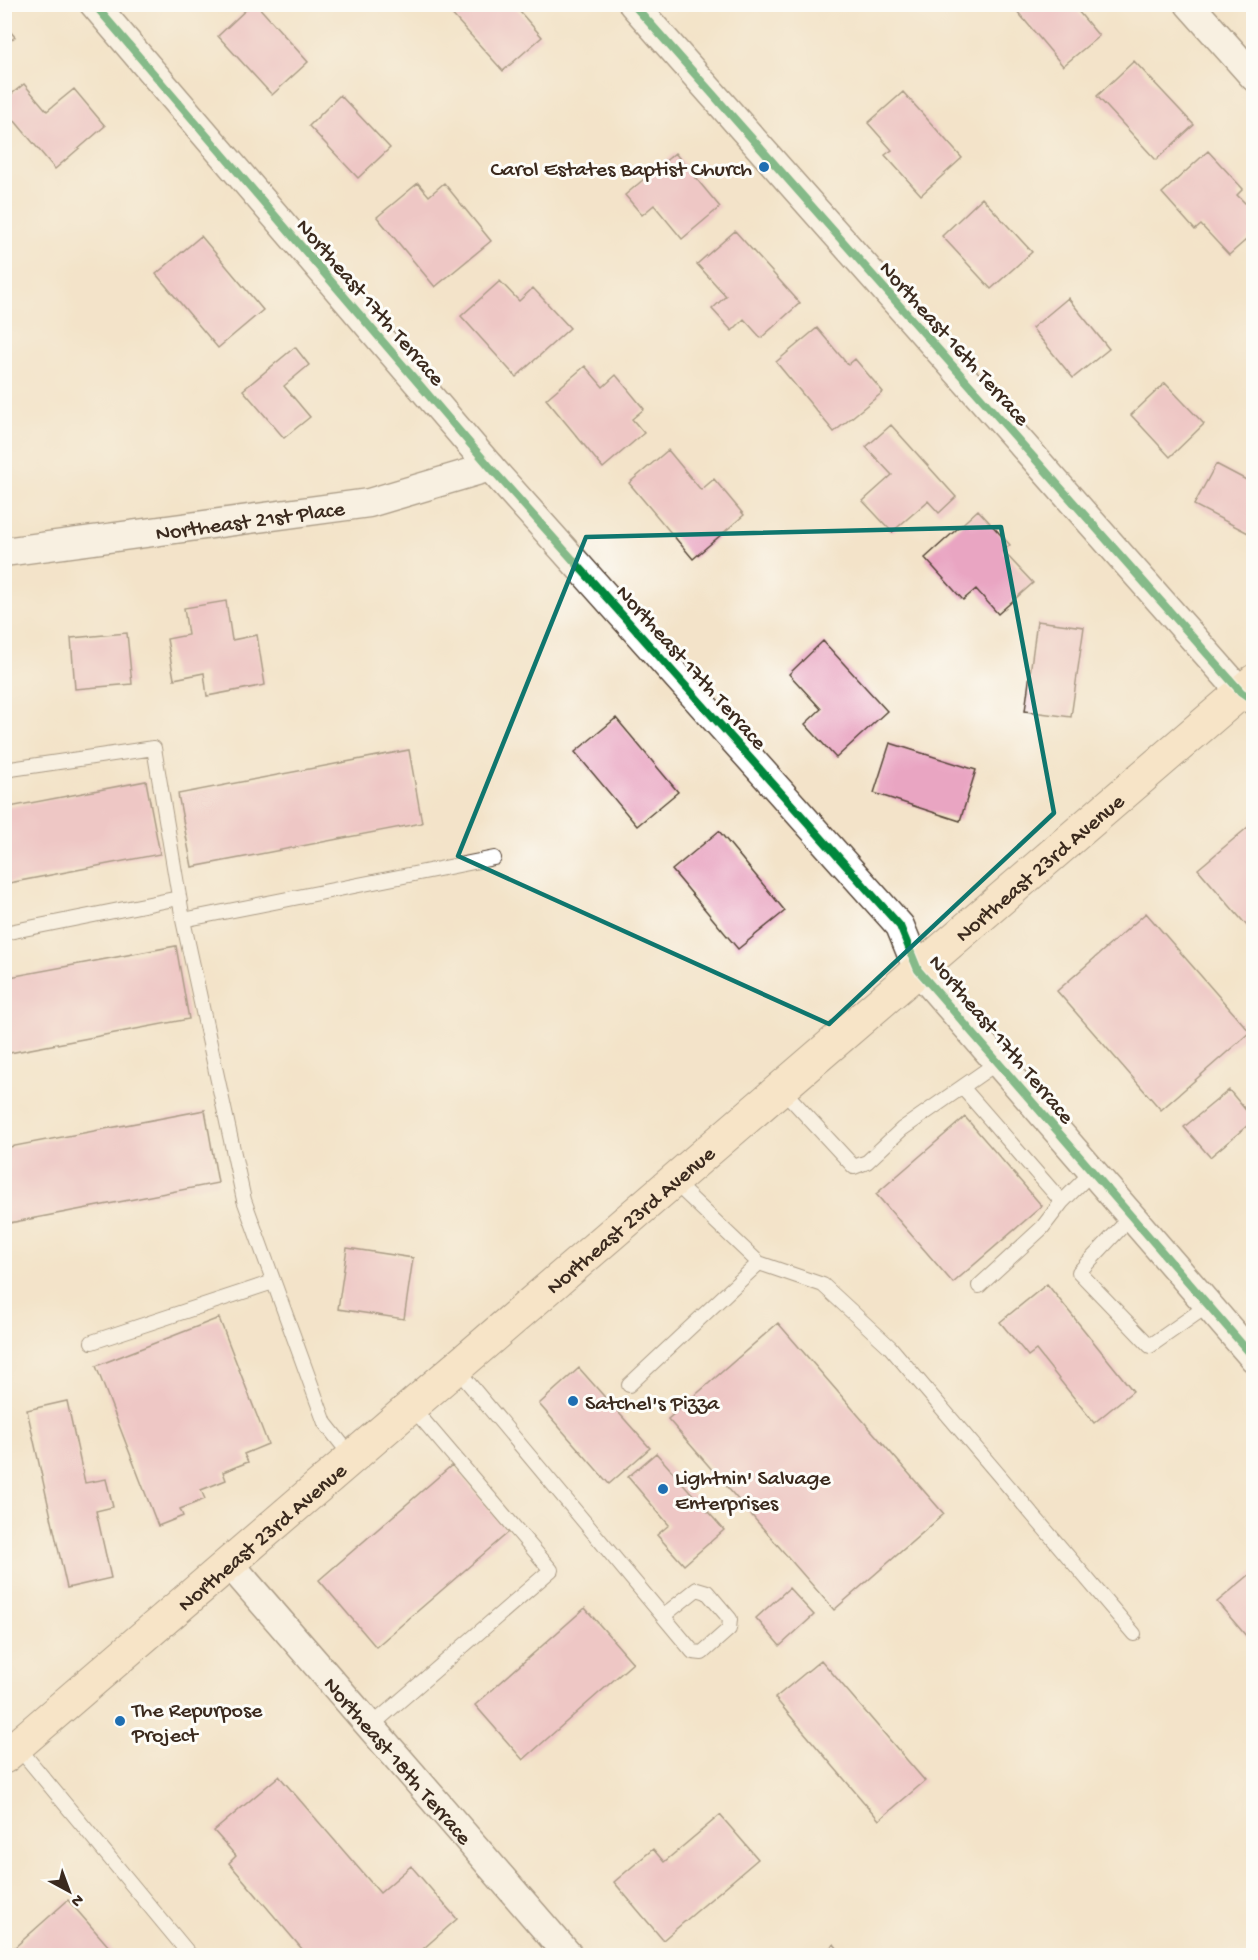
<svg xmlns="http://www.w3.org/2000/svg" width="1258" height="1960" font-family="'Gochi Hand',sans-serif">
<rect width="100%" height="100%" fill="#fdfcf7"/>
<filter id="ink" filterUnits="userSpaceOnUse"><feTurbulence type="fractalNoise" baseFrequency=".0167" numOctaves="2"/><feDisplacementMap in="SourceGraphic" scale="12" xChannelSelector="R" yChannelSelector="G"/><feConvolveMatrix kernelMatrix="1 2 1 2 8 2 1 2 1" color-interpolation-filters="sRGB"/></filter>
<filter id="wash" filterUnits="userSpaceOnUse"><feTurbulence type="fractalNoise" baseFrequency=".008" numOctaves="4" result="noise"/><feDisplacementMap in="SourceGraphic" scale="24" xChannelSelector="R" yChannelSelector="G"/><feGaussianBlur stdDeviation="1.35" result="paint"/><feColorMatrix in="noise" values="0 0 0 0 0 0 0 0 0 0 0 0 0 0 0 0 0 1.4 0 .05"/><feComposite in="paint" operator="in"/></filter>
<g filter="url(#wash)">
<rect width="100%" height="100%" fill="#f3e3c9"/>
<g id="blocks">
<path fill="#e9a5c2" d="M252,4H256L308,62L272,95L218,36Z
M456,4H513L542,37L503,71L449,11Z
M1011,4H1072L1099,36L1063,66Z
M4,24L15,37L4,46Z
M1134,61L1194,125L1156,160L1097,96Z
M24,84L47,111L74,89L105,126L55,169L4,108V100Z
M903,92L962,158L921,195L885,155L892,150L868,123Z
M340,95L390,148L358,178L309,126Z
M1208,151L1243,189L1237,195L1254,212V233L1229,255L1201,225L1195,230L1162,193Z
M675,153L720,207L682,239L654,205L642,215L625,195Z
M418,183L429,196L444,183L491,241L435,287L377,217Z
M982,198L1032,252L991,289L942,236Z
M735,231L800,303L761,338L744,319L732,331L712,309L726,296L697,264Z
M201,236L263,310L218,348L156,274Z
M500,281L519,301L533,288L570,328L516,377L461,316Z
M1068,298L1109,349L1073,378L1032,328Z
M817,328L848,365L855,359L883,392L834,432L776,362Z
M295,347L309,365L284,386L310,417L284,438L243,390Z
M585,366L603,387L616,375L644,409L632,419L644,433L603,468L546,399Z
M1165,383L1204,424L1170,457L1131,415Z
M891,425L956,497L939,513L928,501L892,532L863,501L892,475L866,447Z
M668,450L701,490L714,479L744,515L693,559L629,483Z
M1216,464L1254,484V536L1194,505Z
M978,510L1010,545L1003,551L1033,583L998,614L976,589L963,600L925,558Z
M226,601L232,640L257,635L265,685L207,696L204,673L174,679L167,639L188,635L184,608Z
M1037,621L1084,627L1071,717L1025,711Z
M127,633L132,684L75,689L71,638Z
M823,641L887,711L836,758L805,724L821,709L789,674Z
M616,718L678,792L637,826L575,752Z
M890,743L976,770L960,821L874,793Z
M409,750L422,823L192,867L178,794Z
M146,781L160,854L4,884V808Z
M1254,822V934L1198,869Z
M719,831L785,911L738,949L672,870Z
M1146,913L1250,1032L1161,1110L1057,991Z
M176,946L189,1019L4,1054V978Z
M1229,1090L1254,1120L1210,1157L1184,1127Z
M205,1110L218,1183L4,1224V1148Z
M965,1117L1042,1206L953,1283L876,1194Z
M347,1248L413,1258L404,1319L338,1309Z
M1047,1284L1133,1391L1094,1423L1036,1350L1028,1356L1000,1322Z
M219,1318L268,1444L244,1454L248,1462L223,1472L226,1480L201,1490L205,1499L180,1509L183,1516L158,1526L96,1366Z
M778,1323L944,1514L834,1610L668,1419Z
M579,1368L650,1448L609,1484L539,1404Z
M67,1401L85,1483L106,1479L113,1507L96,1511L111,1578L67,1588L27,1410Z
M656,1453L724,1530L684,1565L657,1535L669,1525L628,1477Z
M452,1465L509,1532L376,1647L319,1580Z
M1254,1571V1645L1217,1602Z
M789,1588L814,1615L780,1646L756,1618Z
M585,1608L633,1663L523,1760L475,1705Z
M821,1660L925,1781L879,1820L775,1698Z
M279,1776L380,1893L411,1866L457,1919L415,1956H308L229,1863L236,1856L214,1831Z
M720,1815L758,1859L663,1940L614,1882L653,1849L664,1862Z
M68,1900L117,1956H5Z
M834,1944L843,1956H820Z"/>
</g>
</g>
<g filter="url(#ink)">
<use href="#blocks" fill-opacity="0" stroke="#574638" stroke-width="1.5"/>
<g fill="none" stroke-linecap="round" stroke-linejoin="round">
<g stroke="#574638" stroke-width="16">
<path id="service" d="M4,770L154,748L183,920
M4,933L179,898
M962,1087L1062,1202L1092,1172
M781,1088L854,1167L867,1162L902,1129L998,1062
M673,1181L759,1263
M1131,1217L1079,1272L1150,1346L1207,1306
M979,1286L1042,1228L1062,1202
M92,1342L273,1282
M456,1368L693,1652L702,1653L729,1629L730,1619L707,1592L697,1589L663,1616
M629,1385L759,1263L823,1285L890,1347L1134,1634
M352,1457L325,1423L244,1200L183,920L494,858
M371,1726L551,1570L411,1406
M17,1746L191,1956"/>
</g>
<g stroke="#574638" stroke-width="31">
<g id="minor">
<path d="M94,4L490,467L900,926L918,970L1254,1358"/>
<path d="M633,4L1241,692L1254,701"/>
<path d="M1189,4L1254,77"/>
<path id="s1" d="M4,552L369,503L490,467"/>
<path id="s2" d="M229,1563L569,1956"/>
</g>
</g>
<g stroke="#574638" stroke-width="35">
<g id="secondary">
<path id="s3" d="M4,1757L1254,681"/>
</g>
</g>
<use href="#service" stroke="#fff" stroke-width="14"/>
<use href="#minor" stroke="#fff" stroke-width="28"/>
<use href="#secondary" stroke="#fde5c5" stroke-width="33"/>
<g stroke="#fdfcf7" stroke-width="11">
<path id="cycleway" d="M94,4L490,467L900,926L918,970L1254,1358
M633,4L1241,692L1254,701"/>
</g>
<use href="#cycleway" stroke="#00873e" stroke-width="8"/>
</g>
</g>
<path d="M0 0H1258V1960H0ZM1001,527L1054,813L829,1024L458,856L586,537Z" fill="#f3e3c9" fill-opacity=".55" fill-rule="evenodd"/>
<path fill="none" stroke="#0f766e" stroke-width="4.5" stroke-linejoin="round" d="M1001,527L1054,813L829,1024L458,856L586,537Z"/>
<g fill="#1f6fb2" stroke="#fdfcf7" stroke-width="2">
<circle cx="764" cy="167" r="6"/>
<circle cx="573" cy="1401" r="6"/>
<circle cx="663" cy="1489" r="6"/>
<circle cx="120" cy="1721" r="6"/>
</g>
<g text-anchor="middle" stroke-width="6" stroke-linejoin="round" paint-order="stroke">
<g font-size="22" fill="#3b2a1e" stroke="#fdfcf7" text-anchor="start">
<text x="752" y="175" text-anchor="end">Carol Estates Baptist Church</text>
<text x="585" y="1409">Satchel's Pizza</text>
<text x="675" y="1484">Lightnin' Salvage<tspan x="675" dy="25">Enterprises</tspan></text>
<text x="132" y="1716">The Repurpose<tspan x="132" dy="25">Project</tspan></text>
</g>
<g font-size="22" fill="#3b2a1e" stroke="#fdfcf7">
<text transform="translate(372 301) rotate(49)" y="8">Northeast 17th Terrace</text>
<text transform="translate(956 342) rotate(48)" y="8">Northeast 16th Terrace</text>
<text dy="8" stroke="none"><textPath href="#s1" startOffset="248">Northeast 21st Place</textPath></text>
<text transform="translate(693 666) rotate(48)" y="8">Northeast 17th Terrace</text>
<text dy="8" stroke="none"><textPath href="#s3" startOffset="1365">Northeast 23rd Avenue</textPath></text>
<text transform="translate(1003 1038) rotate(50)" y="8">Northeast 17th Terrace</text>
<text dy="8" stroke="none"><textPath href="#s3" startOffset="825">Northeast 23rd Avenue</textPath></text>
<text dy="8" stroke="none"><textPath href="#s3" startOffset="339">Northeast 23rd Avenue</textPath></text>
<text dy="8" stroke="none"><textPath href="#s2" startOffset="260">Northeast 18th Terrace</textPath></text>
</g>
</g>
<rect width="1258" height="1960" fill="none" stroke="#fdfcf7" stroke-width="24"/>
<g transform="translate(69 1891) rotate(139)" stroke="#fdfcf7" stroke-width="4.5" paint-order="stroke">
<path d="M0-4.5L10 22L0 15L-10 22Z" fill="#3b2a1e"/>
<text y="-9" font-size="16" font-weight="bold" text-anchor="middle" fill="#3b2a1e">N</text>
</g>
</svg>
